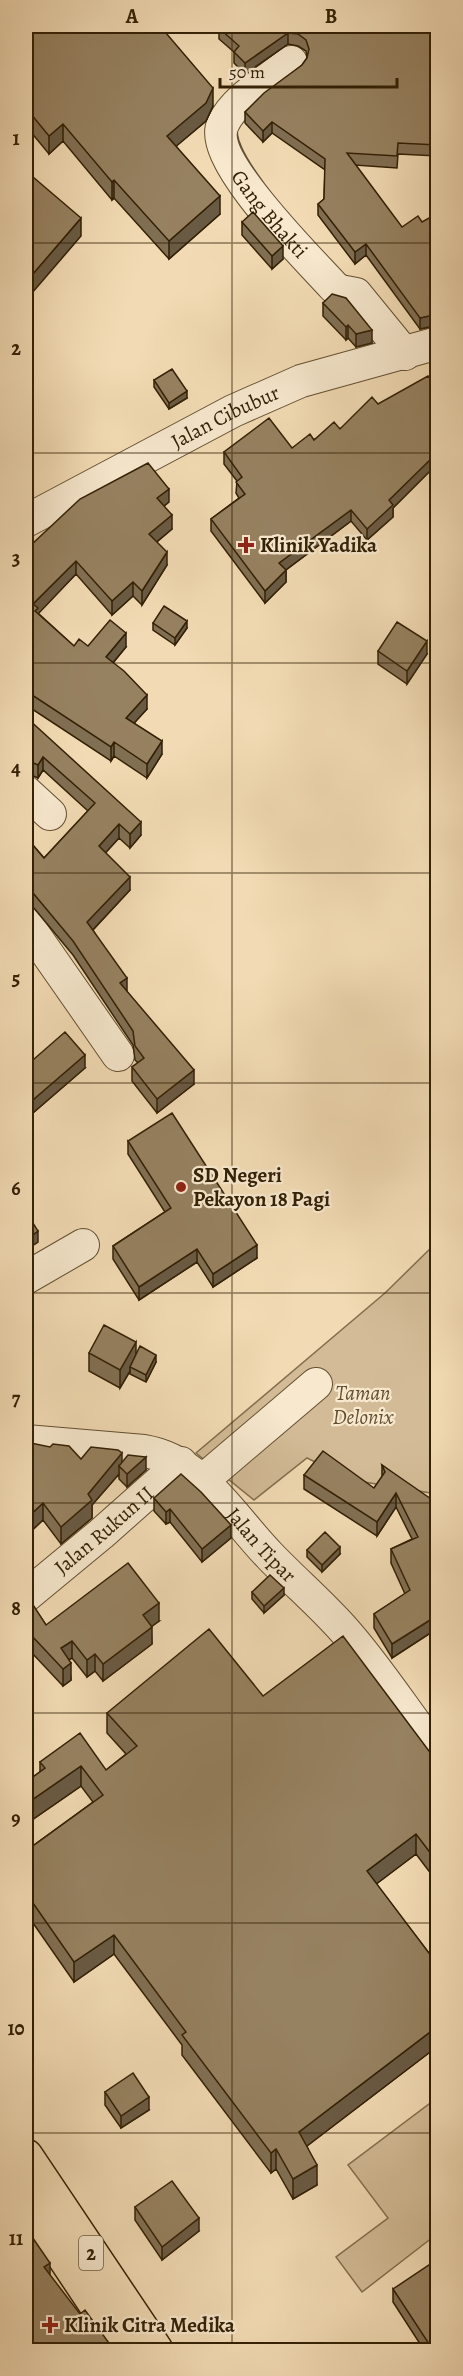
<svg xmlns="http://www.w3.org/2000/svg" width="463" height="2376" font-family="Alegreya,serif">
<rect width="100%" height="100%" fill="#f2dbb4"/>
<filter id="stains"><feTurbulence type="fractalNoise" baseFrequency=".00333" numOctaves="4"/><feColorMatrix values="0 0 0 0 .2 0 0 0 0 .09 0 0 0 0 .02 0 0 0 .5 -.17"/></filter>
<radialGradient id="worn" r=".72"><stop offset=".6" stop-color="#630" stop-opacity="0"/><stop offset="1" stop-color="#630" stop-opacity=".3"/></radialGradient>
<path fill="#d2bb96" stroke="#826e4e" stroke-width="1.5" d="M437,1242V1494L352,1480L307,1458L254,1500L196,1453L385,1293Z
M437,2098V2234L362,2292L336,2257L388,2218L348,2165Z"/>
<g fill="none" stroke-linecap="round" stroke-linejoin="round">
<g stroke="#634f31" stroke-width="34">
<g id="minor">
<path id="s1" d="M291,62C269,80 235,98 223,124C206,159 310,260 334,287L340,291L356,294L405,354"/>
<path id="s2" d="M26,521L233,411L301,381L438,343"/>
<path d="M26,792L50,814"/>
<path d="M26,923L118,1055"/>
<path d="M26,1278L83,1245"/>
<path id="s3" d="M26,1441L144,1451C201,1460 232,1517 270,1556C294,1581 321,1604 344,1630C378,1668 406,1713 438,1754"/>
<path d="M202,1481L316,1384"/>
<path id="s4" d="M26,1596L101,1534L181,1463"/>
</g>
</g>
<g stroke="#332005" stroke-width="36">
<path id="highway" d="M26,2156L156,2350
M26,2200L126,2350"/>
</g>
<use href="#minor" stroke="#f7e8ce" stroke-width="32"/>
<use href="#highway" stroke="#f2dbb4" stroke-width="33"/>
</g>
<path fill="#816f53" stroke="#332005" stroke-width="1.5" d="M26,26L213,106L206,121L176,146L220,214L169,259L114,198L112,200L63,141L49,154L26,126Z
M210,26H437L438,28V156L398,154L397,168L355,165L437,326L420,329L366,255L355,264L318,215V204L324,199L325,170L272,133L263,142L245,123V112L302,65L307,58L306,51L298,46L288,44L245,74L234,63V52L219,39V33Z
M242,222L283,259L272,269L242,235Z
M323,303L372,343L356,347L348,338L346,340L323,316Z
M154,380L187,398L169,409L154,387Z
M438,387V463L393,508V517L367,540L351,521L286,570V582L265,603L211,531V519L239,498L236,493L237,481L224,464V452L292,448L340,429L378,404Z
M169,502L164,506L172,529L157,542L167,565L142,605L133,596L112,615L76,574L38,613L74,646L126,647L113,663L147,709L134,723L162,754L147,778L114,756L111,761L26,705V536L31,545Z
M153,623L187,628L175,645L153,630Z
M378,651L427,654L407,684L378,664Z
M26,717L141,835L130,848L119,838L105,853L130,890L93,930L127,992L194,1084L157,1113L132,1081V1067L138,1063L135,1060L133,1045L73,955L33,907L26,905V837L44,858L88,811L43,770L38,778L29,774L26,775Z
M26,1066L85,1068L27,1118L26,1115Z
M128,1141L257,1258L213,1287L197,1262L139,1300L113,1259V1246L165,1212L128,1154Z
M89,1353L136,1356L156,1362L146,1382L130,1374V1371L120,1388L89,1371Z
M26,1442L81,1459L122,1463L146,1470L127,1487L119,1479V1474L92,1505V1518L61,1544L43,1520L26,1536Z
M382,1465L438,1507V1628L392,1658L374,1628V1614L405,1594L391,1563V1549L412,1539L396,1507L377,1536L304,1489V1475L374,1488L382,1477Z
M154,1498L231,1538L202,1562L170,1522L166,1524L154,1511Z
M307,1550L340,1554L322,1572L307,1557Z
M252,1592L284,1595L264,1613L252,1599Z
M26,1596L46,1625L159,1621L151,1626L152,1644L103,1681L95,1671L87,1677L72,1658L69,1660L71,1680L63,1686L31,1652Z
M263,1696L438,1763V1883L416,1854L376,1884L438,1965V2046L307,2146L317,2185L293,2199L276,2169L271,2173L182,2055V2045L114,1954L74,1982L26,1913V1851L93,1802L81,1786L26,1824V1782L40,1772V1762L106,1770L126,1754L107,1733V1713Z
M105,2092L149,2110L121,2128L105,2105Z
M135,2207L199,2231L162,2260L135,2220Z
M393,2289L438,2350H424L393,2302Z"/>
<path fill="#695a43" stroke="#332005" stroke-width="1.5" d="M288,33V44L245,74V63Z
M213,88V106L206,121L167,154V136Z
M272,122V133L263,142V131Z
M63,124V141L49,154V136Z
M114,180V198L112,200V182Z
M220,196V214L169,259V241Z
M81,218V236L26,300V282Z
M366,244V255L355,264V252Z
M283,246V259L272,269V256Z
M438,314V325L420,329V318Z
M348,325V338L346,340V327Z
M372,330V343L356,347V334Z
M187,391V398L169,409V403Z
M438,452V463L393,508V517L367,540V529L389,500Z
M169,489V502L157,512V498Z
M351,510V521L279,575V563Z
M172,515V529L149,548V534Z
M167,552V565L142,605V591Z
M76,561V574L38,614V622L33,604Z
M286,570V582L265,603V591Z
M133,582V596L112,615V601Z
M187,621V628L175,645V638Z
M126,633V647L106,671V657Z
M427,641V654L407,684V671Z
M147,695V709L126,732V718Z
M162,741V754L147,778V764Z
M114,742V756L111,761V747Z
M43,757V770L38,778V765Z
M141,822V835L130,848V834Z
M119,824V838L99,860V846Z
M130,877V890L87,936V922Z
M127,978V992L120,983Z
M85,1055V1068L27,1118V1105Z
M194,1070V1084L157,1113V1099Z
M38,1231V1242L26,1250V1240Z
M257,1245V1258L213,1287V1274Z
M197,1249V1262L139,1300V1287Z
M136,1342V1360L130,1367V1371L120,1388V1370Z
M156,1355V1362L146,1382V1375Z
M122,1453V1469L119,1466V1474L92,1505V1518L61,1544V1527Z
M146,1457V1470L127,1487V1474Z
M396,1493V1507L377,1536V1522Z
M43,1503V1520L26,1536V1519Z
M170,1509V1522L166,1524V1512Z
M231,1525V1538L202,1562V1549Z
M340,1547V1554L322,1572V1565Z
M284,1588V1595L264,1613V1606Z
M159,1603V1621L143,1633V1615Z
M438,1615V1628L392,1658V1644Z
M152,1627V1644L103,1681V1664Z
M31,1635V1652L26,1657V1639Z
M72,1641V1658L61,1665V1648Z
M95,1654V1671L87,1677V1660Z
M71,1663V1680L63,1686V1669Z
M31,1667V1684L26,1688V1671Z
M81,1766V1786L26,1824V1804Z
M416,1834V1854L367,1891V1871Z
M114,1935V1954L74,1982V1962Z
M438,2026V2046L299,2152V2132Z
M149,2097V2110L121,2128V2116Z
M276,2149V2169L271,2173V2153Z
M317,2165V2185L293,2199V2179Z
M199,2218V2231L162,2260V2247Z
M50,2263V2277L44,2267Z"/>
<path fill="#968160" stroke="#332005" stroke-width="1.5" d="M26,26H160L213,88L206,103L167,136L220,196L169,241L114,180L112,182L63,124L49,136L26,108Z
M221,26H437L438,28V145L398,143L397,156L347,153L402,227L418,216L422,222L438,213V314L420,318L366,244L355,252L318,204L324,199L325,159L272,122L263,131L245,112L264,93L302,65L307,58L309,49L306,40L298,34L288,33L245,63L234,52L239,46L219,28Z
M26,171L81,218L26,282Z
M253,212L283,246L272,256L242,222Z
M332,294L346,298L372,330L356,334L348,325L346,327L323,303Z
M172,369L187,391L169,403L154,380Z
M428,376L438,387V452L389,500L393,505L367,529L351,510L279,563L286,570L265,591L211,519L245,494L236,482L242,477L224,452L269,418L292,448L310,434L314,440L334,422L340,429L372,397L378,404Z
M148,463L169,489L157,498L172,515L149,534L167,552L142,591L133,582L112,601L76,561L33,604L38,608L35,611L74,646L79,639L88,646L110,620L126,633L106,657L124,671L147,695L126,718L162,741L147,764L114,742L111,747L26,691V536L31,545L80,499Z
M164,606L187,621L175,638L153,623Z
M397,622L427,641L407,671L378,651Z
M26,717L141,822L130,834L119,824L99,846L130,877L87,922L127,978L120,983L194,1070L157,1099L132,1067L144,1058L135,1046L133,1031L73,941L33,893L26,891V837L44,858L95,803L43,757L38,765L29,761H26Z
M65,1032L85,1055L27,1105L26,1102V1066Z
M172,1113L257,1245L213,1274L197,1249L139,1287L113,1246L171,1208L128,1141Z
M26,1212L38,1231L26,1240Z
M104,1325L136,1342L120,1370L89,1353Z
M140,1346L156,1355L146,1375L130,1367Z
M26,1442L50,1447L53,1444L69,1446L81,1459L91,1447L118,1450L122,1453L88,1494L92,1500L61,1527L43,1503L26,1519Z
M323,1451L374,1488L385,1472L382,1465L434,1501L438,1507V1615L392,1644L374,1614L410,1590L391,1549L418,1537L396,1493L377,1522L304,1475Z
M128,1455L146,1457L127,1474L119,1466Z
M181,1474L201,1492L231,1525L202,1549L170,1509L166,1512L154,1498Z
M325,1532L340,1547L322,1565L307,1550Z
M128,1563L159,1603L143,1615L152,1627L103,1664L95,1654L87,1660L72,1641L61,1648L71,1663L63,1669L31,1635L26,1639V1596L28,1597L46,1625Z
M270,1575L284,1588L264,1606L252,1592Z
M209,1629L263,1696L343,1636L438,1763V1863L416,1834L367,1871L438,1965V2026L299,2132L317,2165L293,2179L276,2149L271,2153L182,2035L186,2032L114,1935L74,1962L26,1893V1851L103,1795L81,1766L26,1804V1782L45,1768L40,1762L80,1733L106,1770L137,1746L107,1713Z
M26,1660L31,1667L26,1671Z
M133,2073L149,2097L121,2116L105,2092Z
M172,2181L199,2218L162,2247L135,2207Z
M26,2228L50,2263L44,2267L80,2314L85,2310L114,2350H26Z
M438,2259V2350H433L393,2289Z"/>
<path fill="none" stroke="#332005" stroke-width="1.5" stroke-opacity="0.55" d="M232,26V2350M26,243H438M26,453H438M26,663H438M26,873H438M26,1083H438M26,1293H438M26,1503H438M26,1713H438M26,1923H438M26,2133H438"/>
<g fill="#8f2418" stroke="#f7e8ce" stroke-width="2">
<path d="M243 536h6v6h6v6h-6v6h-6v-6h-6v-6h6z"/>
<circle cx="181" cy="1187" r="6"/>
<path d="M47 2316h6v6h6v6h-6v6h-6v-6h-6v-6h6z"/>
</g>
<g text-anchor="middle" stroke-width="4.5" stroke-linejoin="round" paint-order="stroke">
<rect fill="#f7e8ce" stroke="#6e5c41" stroke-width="1.5" x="79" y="2236" width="24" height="34" rx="4.5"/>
<g font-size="20" font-weight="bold" fill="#332005">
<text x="91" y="2260">2</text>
</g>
<g font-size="21" fill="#332005" stroke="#f7e8ce">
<text dy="7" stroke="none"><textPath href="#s1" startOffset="198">Gang Bhakti</textPath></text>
<text dy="7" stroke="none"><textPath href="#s2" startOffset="225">Jalan Cibubur</textPath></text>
<text dy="7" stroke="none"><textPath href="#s4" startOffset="102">Jalan Rukun II</textPath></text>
<text dy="7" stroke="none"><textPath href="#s3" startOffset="272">Jalan Tipar</textPath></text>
</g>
<g font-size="21" font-weight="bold" fill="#332005" stroke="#f7e8ce" text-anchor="start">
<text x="260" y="552">Klinik Yadika</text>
<text x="193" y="1182">SD Negeri<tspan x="193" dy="24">Pekayon 18 Pagi</tspan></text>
<text x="64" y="2332">Klinik Citra Medika</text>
</g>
<g font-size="21" font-style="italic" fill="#634e30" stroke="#f7e8ce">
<text x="363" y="1400">Taman<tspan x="363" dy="24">Delonix</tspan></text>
</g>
</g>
<rect width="463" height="2376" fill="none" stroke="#f2dbb4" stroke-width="66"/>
<path d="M220 78v9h177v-9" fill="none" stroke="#332005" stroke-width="3"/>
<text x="229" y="78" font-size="18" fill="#332005" stroke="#f7e8ce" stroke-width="4.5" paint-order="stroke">50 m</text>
<rect x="33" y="33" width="397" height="2310" fill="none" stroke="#332005" stroke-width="2"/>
<g font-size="20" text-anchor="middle" font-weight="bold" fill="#332005">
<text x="132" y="23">A</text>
<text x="331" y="23">B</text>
<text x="16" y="145">1</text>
<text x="16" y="355">2</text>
<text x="16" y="565">3</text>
<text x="16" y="775">4</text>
<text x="16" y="985">5</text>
<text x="16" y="1195">6</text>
<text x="16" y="1405">7</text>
<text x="16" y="1615">8</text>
<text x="16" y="1825">9</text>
<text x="16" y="2035">10</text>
<text x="16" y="2245">11</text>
</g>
<rect width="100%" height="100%" filter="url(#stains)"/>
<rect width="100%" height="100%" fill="url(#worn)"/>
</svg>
